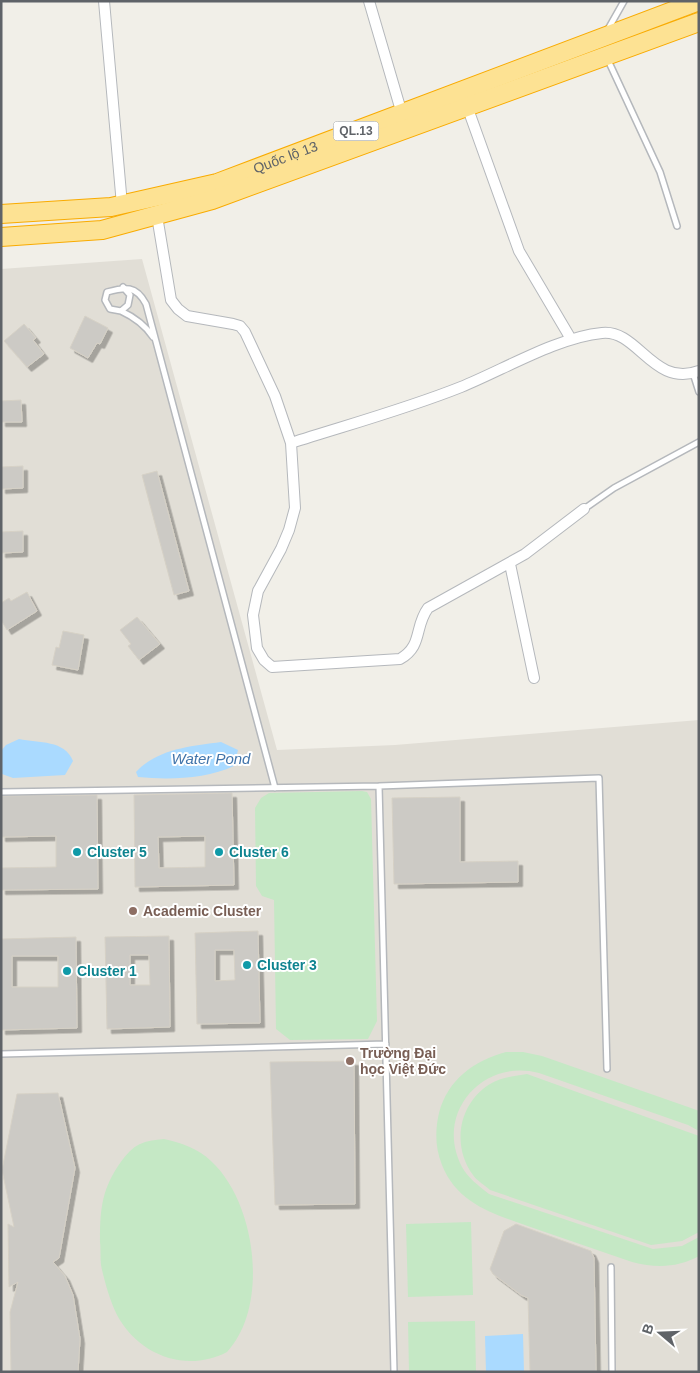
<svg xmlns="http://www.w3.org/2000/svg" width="700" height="1373" font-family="Helvetica,sans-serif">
<defs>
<filter id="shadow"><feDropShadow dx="4.5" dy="4.5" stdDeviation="0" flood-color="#0004"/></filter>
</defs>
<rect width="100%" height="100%" fill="#f1efe8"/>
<path fill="#e1ded6" d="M142,259L277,750L395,745L699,720V1372H1V269Z"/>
<path fill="#c5e8c5" d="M362,791L367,792L371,799L377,1021L368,1039L290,1040L276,1029L274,900L262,896L256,886L255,808L261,798L269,793Z
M506,1052H523L542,1056L691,1108L699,1111V1131L688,1125L539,1073C482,1058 434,1114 462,1167C468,1178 479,1186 489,1194L653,1249L682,1246L699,1237V1256C677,1268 656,1268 632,1262C602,1252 572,1241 542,1231C502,1216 459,1208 442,1165C435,1148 435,1130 439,1113C448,1079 474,1061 506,1052Z
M527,1074L699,1136V1232L682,1241L651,1245L490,1190C485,1185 477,1181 473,1175C451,1145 459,1103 490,1084C501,1077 515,1076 527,1074Z
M164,1139C181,1143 198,1148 211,1161C256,1202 270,1306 227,1352C187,1373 139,1356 117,1315C110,1301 104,1280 101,1265C100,1257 101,1249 100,1242C100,1212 101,1192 118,1166C132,1146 139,1141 164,1139Z
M471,1222L473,1295L408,1297L406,1224Z
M475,1321L476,1372H409L408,1322Z"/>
<path fill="#aadaff" d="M19,739C39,743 65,740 73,761L65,775L13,778L2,774L1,751L6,745Z
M221,742L238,750L234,766C206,779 169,780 138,777L136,772C157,749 191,746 221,742Z
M523,1334L524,1372H486L485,1336Z"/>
<path fill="#cccac5" stroke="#d6d1c6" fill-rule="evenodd" filter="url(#shadow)" d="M85,316L108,328L100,344L97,343L88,358L70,348Z
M24,324L36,338L33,340L44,354L27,367L4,341Z
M21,400L22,422H1V401Z
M23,466V488L1,489V467Z
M157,471L189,591L174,595L142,475Z
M23,531V552L1,553V532Z
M27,592L37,611L7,630L1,620V603L9,598L11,601Z
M137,617L160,644L139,660L128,646L131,644L120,630Z
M63,631L84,635L78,670L52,665L56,647L59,648Z
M232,793L234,885L135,887L134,795ZM205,836V867L159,868L158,837Z
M97,795L98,889L1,890V868L56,867V836L1,837V796Z
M460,797V862L518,861V882L394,884L392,798Z
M258,931L260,1023L197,1024L195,933ZM215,950H234L235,980L215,981Z
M169,936L170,1027L107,1029L105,937ZM130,955H149L150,985H130Z
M76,937L77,1028L1,1030V939ZM12,956H58V987H12Z
M354,1061L355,1204L275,1205L270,1062Z
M58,1093L75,1168L59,1258L53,1262L65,1276L73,1295L80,1339L78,1372H11L10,1312L18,1282L9,1287L8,1224L14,1227L2,1170L17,1094Z
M516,1224L591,1251L594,1258L596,1372H530L528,1298L521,1295L493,1274L490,1269L504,1231Z"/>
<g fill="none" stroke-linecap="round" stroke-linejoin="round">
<g stroke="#b5b8bc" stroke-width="8">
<path id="lane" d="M607,31L624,1
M607,58L660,172L677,226
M123,287L130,295L128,305L121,311L110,309L105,300L107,292C125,287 136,285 146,304L275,788
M121,311C134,317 145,325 153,337
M693,373L699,392
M584,509L614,488L699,442
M379,786L394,1372
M1,792L379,786L599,778L607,1069
M1,1054L386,1044
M611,1267L612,1372"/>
</g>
<g stroke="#b5b8bc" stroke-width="12">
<path id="street" d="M104,1L122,205
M369,1L402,114
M468,109L519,251L571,339
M157,216L171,300L178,309L187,316L233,324L240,326L245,332L275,396L291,443L295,508L289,530L281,549L258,591L253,615L257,648L264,660L272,667L400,659C423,646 414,627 428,608L525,554L584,509
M291,443C347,425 406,409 461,387C503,370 558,337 602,333C638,329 653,388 699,371
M510,564L534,678"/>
</g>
<g stroke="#f9ab00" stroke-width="20">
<g id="highway">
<path id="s1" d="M1,214L111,207L217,183L699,1"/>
<path d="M1,237L102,230L212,200L699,22"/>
</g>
</g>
<use href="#lane" stroke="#fff" stroke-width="5"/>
<use href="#street" stroke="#fff" stroke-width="10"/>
<use href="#highway" stroke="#fde293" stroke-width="18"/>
</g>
<g fill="#0f9aa8" stroke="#fff" stroke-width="2">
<circle cx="77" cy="852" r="5"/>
<circle cx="219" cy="852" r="5"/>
<circle cx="247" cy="965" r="5"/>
<circle cx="67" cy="971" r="5"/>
</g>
<g fill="#8d6e63" stroke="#fff" stroke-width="2">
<circle cx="133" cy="911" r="5"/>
<circle cx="350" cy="1061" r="5"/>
</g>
<g text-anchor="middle" stroke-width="4" stroke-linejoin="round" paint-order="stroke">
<rect fill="#fff" stroke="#8f9295" stroke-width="1" x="333.5" y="121.5" width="45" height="19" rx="4"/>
<g font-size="12" font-weight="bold" fill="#5f6368">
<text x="356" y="135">QL.13</text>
</g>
<g font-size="14" fill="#5f6368" stroke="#fff">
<text dy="5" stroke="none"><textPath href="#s1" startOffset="292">Quốc lộ 13</textPath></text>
</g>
<g font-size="14" font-weight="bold" fill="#0d838f" stroke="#fff" text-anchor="start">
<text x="87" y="857">Cluster 5</text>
<text x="229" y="857">Cluster 6</text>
<text x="257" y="970">Cluster 3</text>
<text x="77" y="976">Cluster 1</text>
</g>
<g font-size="14" font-weight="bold" fill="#785e54" stroke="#fff" text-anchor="start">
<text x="143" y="916">Academic Cluster</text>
<text x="360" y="1058">Trường Đại<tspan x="360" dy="16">học Việt Đức</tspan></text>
</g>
<g font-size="15" font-style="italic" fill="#4174aa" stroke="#fff">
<text x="211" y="764">Water Pond</text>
</g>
</g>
<rect width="700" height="1373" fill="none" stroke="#5f6368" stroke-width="5"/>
<g transform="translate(660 1333) rotate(289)" stroke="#ffffff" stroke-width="4" paint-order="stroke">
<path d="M0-4L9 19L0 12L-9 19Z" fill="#5f6368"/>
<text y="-8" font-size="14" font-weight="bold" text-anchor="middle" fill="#5f6368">B</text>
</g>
</svg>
